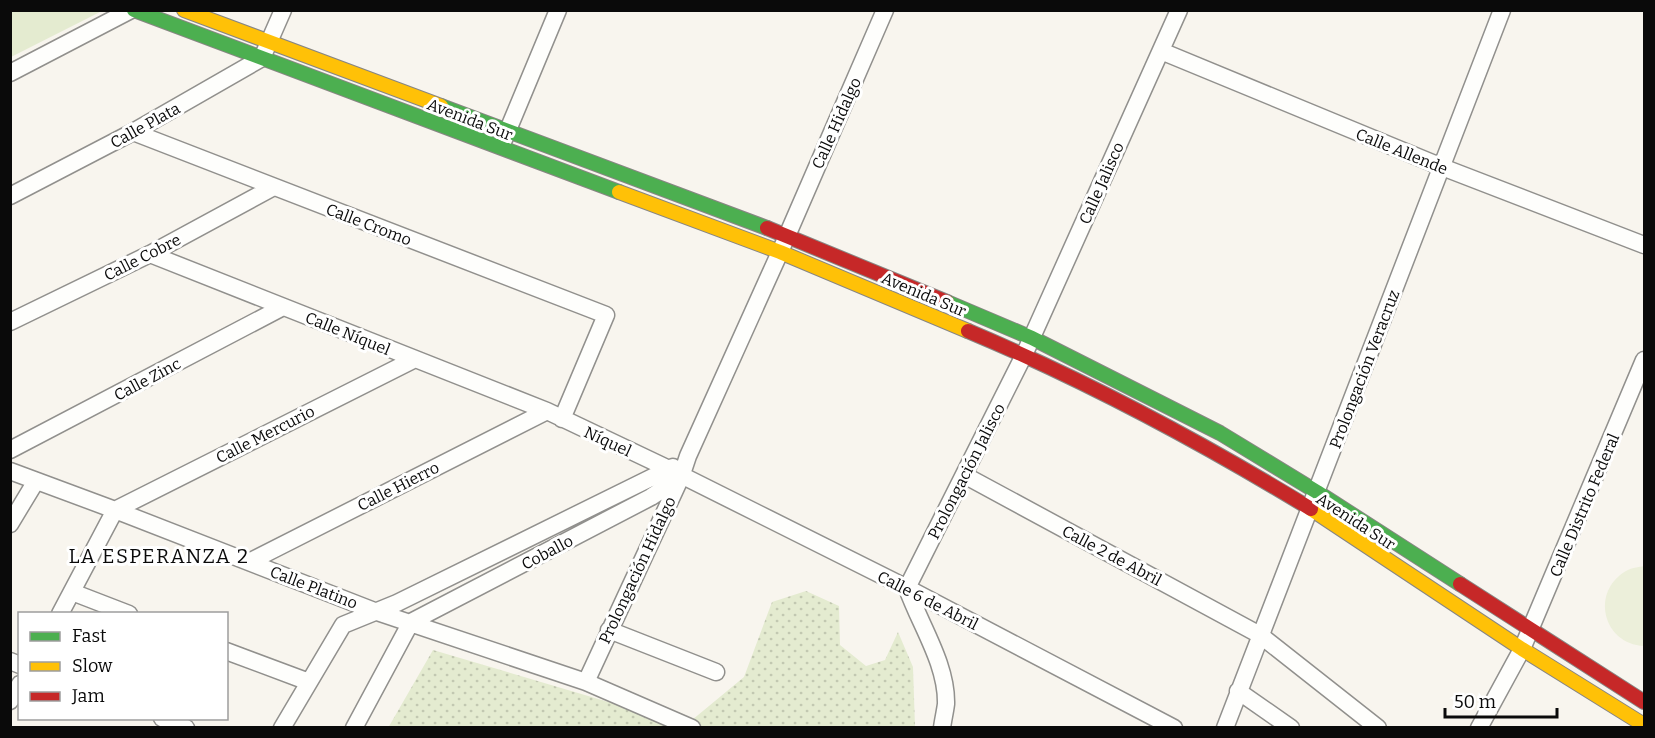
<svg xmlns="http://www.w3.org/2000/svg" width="1655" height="738" font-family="Bitter,serif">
<defs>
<pattern id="grass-dots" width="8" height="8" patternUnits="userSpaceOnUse" patternTransform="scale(1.5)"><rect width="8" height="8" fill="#e4ebd0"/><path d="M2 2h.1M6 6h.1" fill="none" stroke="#c2c8b1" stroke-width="1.8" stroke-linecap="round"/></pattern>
</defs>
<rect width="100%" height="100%" fill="#f8f5ee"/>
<path fill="url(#grass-dots)" d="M806,591L839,606L840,645L866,666L885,660L898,632L913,667L915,727L388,728L433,650L686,725L744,677L772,602Z"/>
<path fill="#e4ebd0" d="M11,10H102V11L11,57Z"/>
<path fill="#ecefda" d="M1644,566V646C1603,644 1590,592 1626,571C1631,568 1639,567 1644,566Z"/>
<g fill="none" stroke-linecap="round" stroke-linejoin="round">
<g stroke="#91908d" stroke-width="19">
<path id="street" d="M1161,51L1442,167L1644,245
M10,73L131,10
M133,132L606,315L562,419
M503,142L558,10
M10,196L133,132L262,58L283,10
M150,254L547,411L669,469L907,588L1174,728
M10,322L150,254L272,188
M10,450L283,307
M10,471L115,510L377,612L586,682L692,728
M964,475L1260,635L1378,728
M10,524L36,481
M249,562L547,411
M907,588L1024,355L1179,10
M907,588C920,625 947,664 946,704C945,712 943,720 942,728
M72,592L129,614
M60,614L115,510L415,359
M609,630L716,672
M226,651L309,682
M10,661L20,665
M586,682L681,477L688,456L780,252L885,10
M1238,691L1291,728
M10,701L20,684
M162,718L186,728
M282,728L343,625L397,603L673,467
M354,728L411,622L651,497L678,479
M1225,728L1502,10
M1479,728L1522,649L1644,360"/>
</g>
<g stroke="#888683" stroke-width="16">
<path id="fast" d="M134,10L619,192
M441,106L767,228
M947,302L1032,338L1220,433L1317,492L1460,584"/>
</g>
<g stroke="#888683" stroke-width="16">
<path id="slow" d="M184,10L441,106
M619,192L780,252L968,331
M1311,509L1522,649L1644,725"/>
</g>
<g stroke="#888683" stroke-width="16">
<path id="jam" d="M767,228L947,302
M968,331C1087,381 1201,442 1311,509
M1460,584L1644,702"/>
</g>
<use href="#street" stroke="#fefefc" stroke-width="16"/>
<use href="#fast" stroke="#4caf50" stroke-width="14"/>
<use href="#slow" stroke="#ffc107" stroke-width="14"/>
<use href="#jam" stroke="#c62828" stroke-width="14"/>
</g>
<g text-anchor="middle" stroke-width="6" stroke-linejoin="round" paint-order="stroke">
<g font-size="16" fill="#0a0a0a" stroke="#fff">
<text transform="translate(470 119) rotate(21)" y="6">Avenida Sur</text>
<text transform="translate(836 123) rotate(-66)" y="6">Calle Hidalgo</text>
<text transform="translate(145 125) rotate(-29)" y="6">Calle Plata</text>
<text transform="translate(1402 151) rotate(22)" y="6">Calle Allende</text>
<text transform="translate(1101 183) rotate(-66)" y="6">Calle Jalisco</text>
<text transform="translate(369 224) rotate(21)" y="6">Calle Cromo</text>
<text transform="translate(142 257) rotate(-27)" y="6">Calle Cobre</text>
<text transform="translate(924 294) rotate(23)" y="6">Avenida Sur</text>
<text transform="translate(348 333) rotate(22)" y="6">Calle Níquel</text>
<text transform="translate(1364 369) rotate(-69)" y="6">Prolongación Veracruz</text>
<text transform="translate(147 379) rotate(-28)" y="6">Calle Zinc</text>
<text transform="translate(265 434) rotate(-27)" y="6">Calle Mercurio</text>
<text transform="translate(608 441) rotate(25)" y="6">Níquel</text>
<text transform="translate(966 471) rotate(-63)" y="6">Prolongación Jalisco</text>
<text transform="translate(398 486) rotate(-27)" y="6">Calle Hierro</text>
<text transform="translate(1584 505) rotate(-67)" y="6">Calle Distrito Federal</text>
<text transform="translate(1356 521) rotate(33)" y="6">Avenida Sur</text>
<text transform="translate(547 552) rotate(-28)" y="6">Coballo</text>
<text transform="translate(1112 555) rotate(28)" y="6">Calle 2 de Abril</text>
<text transform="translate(637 570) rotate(-65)" y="6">Prolongación Hidalgo</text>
<text transform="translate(314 587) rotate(21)" y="6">Calle Platino</text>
<text transform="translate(928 600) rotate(27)" y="6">Calle 6 de Abril</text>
</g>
<g font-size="20" letter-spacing="1.5" fill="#0a0a0a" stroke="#fff">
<text x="159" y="563">LA ESPERANZA 2</text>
</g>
</g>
<rect width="1655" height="738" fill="none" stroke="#0a0a0a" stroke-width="24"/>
<rect x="18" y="612" width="210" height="108" fill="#ffffff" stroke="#9d9d9d" stroke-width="1.5"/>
<rect x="30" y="632" width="30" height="9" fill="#4caf50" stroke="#9d9d9d" stroke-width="1.5"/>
<text x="72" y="642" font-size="18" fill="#0a0a0a">Fast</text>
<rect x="30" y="662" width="30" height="9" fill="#ffc107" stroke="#9d9d9d" stroke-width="1.5"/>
<text x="72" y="672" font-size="18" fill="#0a0a0a">Slow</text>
<rect x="30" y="692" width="30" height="9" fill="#c62828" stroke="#9d9d9d" stroke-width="1.5"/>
<text x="72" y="702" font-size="18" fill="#0a0a0a">Jam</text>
<path d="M1445 708v9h112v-9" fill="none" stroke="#0a0a0a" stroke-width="3"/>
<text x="1454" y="708" font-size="18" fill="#0a0a0a" stroke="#ffffff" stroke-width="4.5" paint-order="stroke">50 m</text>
</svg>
